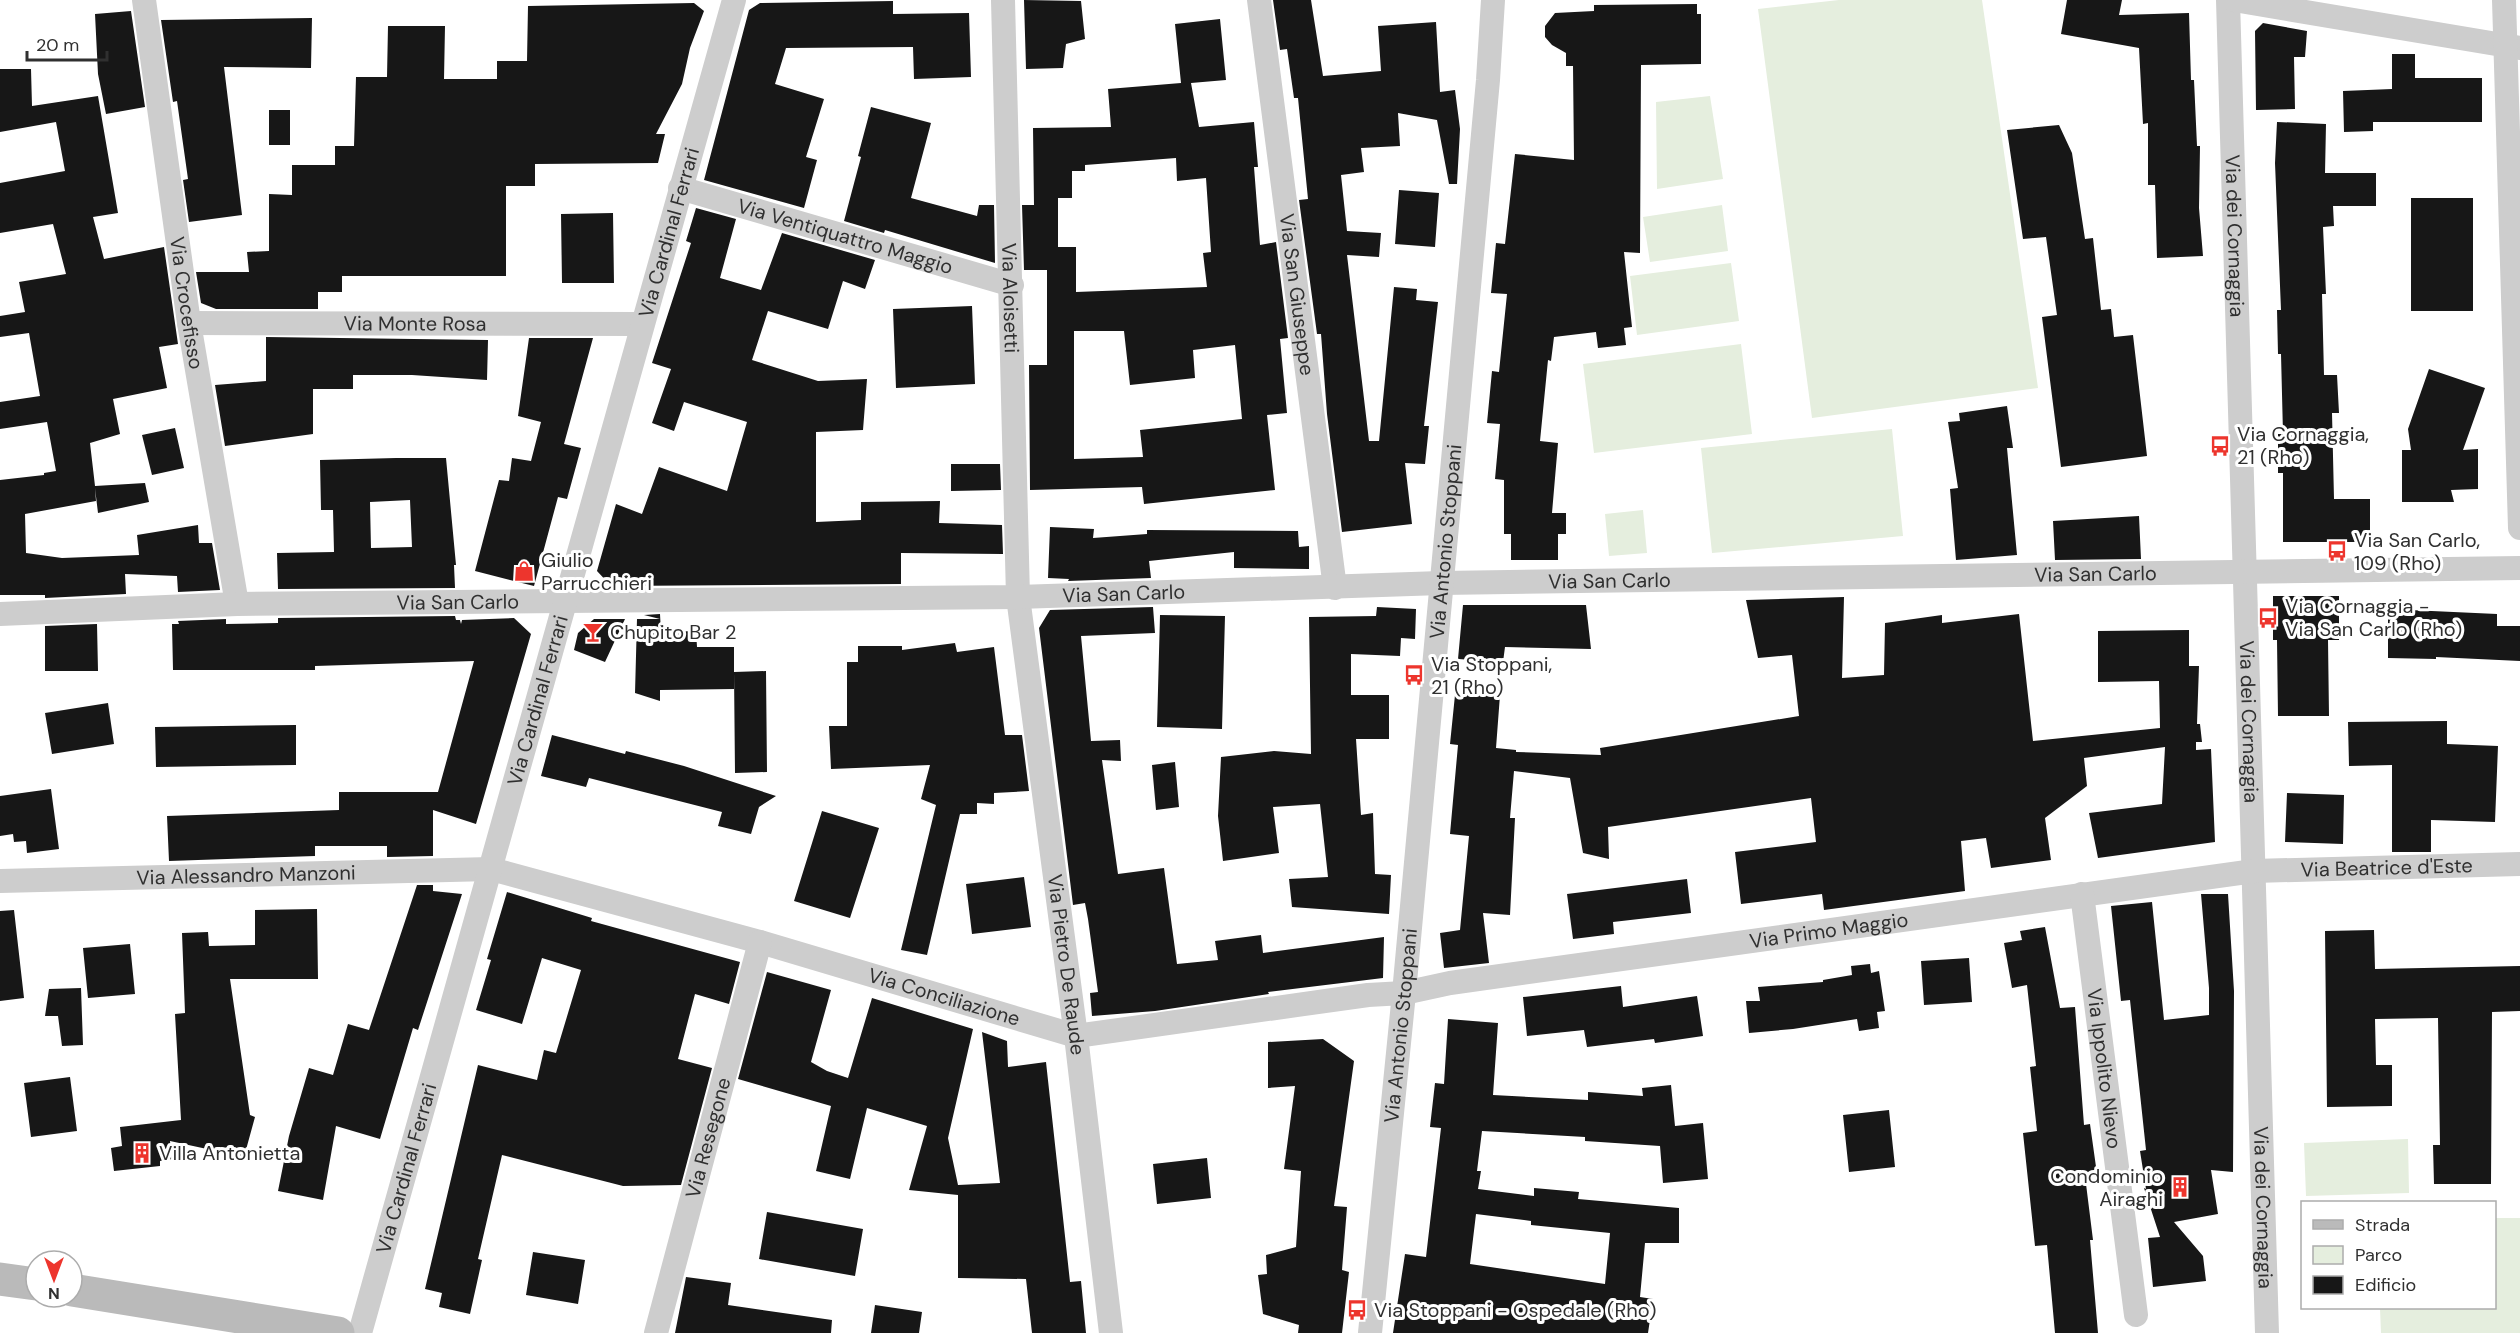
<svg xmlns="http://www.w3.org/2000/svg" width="2520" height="1333" font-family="'DM Sans',sans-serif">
<rect width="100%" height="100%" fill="#fff"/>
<path fill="#e5eede" d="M1839,0H1982L2038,388L1812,418L1758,9Z
M1710,96L1723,179L1657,189L1656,102Z
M1722,205L1728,251L1650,262L1643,217Z
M1731,263L1739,321L1637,335L1630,276Z
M1741,344L1752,434L1594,453L1583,364Z
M1892,429L1903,536L1712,553L1701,448Z
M1643,510L1647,553L1609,556L1605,514Z
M2408,1139L2409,1193L2306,1196L2304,1143Z
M2495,1218H2520V1333H2381L2380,1308H2494Z"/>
<path fill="#171717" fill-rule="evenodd" d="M1024,0L1081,1L1085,39L1066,44L1063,68L1026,69Z
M1273,0H1311L1323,76L1381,71L1378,26L1436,22L1440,92L1455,90L1460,129L1457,184H1449L1437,120L1398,113L1400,146L1361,148L1364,172L1341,175L1347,231L1381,233L1379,257L1347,255L1369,441H1379L1394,287L1417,289L1416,300L1438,302L1424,426H1429L1425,464L1405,463L1412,524L1342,532L1327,414L1321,334H1317L1299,200L1308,199L1298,98H1294L1287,49L1280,50Z
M2067,0H2122L2119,15L2189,13L2191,80H2194L2197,146H2200L2199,208L2203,256L2157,258L2155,185H2148V123L2143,124L2139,48L2061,34Z
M893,1V14L969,13L971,77L914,79L913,47L786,48L775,84L824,99L806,157L817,160L804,208L704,180L749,10L760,3Z
M694,3L704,11L690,48L682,84L656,134H665L658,163L535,164V186H506V276H342V292H318V309H216L201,303L196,272H249L247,252L269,251V194L292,195V165H335V146H354L356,77H387L388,26H445L444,79H497V61H527L528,6Z
M1697,4V14H1701V64L1641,65L1640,253L1624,252L1632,327L1624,328L1626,345L1598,348L1596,332L1554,337L1551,361L1548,360L1540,441L1558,443L1552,513H1566V534H1558V560H1511V534H1504V480L1495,479L1500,424L1487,423L1492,371L1499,372L1507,294L1491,293L1496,243L1505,244L1515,154L1574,160L1573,66H1566V53L1552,45L1545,37V26L1555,13L1594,11V5Z
M131,11L145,107L106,114L98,74L95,14Z
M312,18L311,68L224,67L242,215L189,222L183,180L188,179L177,101L173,102L161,20Z
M1220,19L1226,80L1191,83L1199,127L1254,122L1258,167H1254L1260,245L1276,242L1288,338L1280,339L1287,413L1267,415L1275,490L1144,504L1142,487L1030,490L1029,365H1047V270H1024L1022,205H1034L1033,128L1111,127L1108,89L1181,83L1175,24ZM1176,158L1177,181L1206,178L1211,252L1203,253L1207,287L1076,292V247H1058V198H1072V171H1085V165ZM1074,331H1124L1130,385L1195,378L1193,350L1235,345L1242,419L1140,430L1143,457L1074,459Z
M2263,23L2307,31L2305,57H2294L2295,109L2256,110L2255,31Z
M2392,54H2415V78H2482V122H2373V131L2344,132L2343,91L2392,89Z
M0,69H31L32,106L98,96L118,213L93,217L104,259L164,247L178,344L159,347L167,388L113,399L120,434L90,443L95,486L145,483L149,502L98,513L95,488L96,501L25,514L26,553L62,558L139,555L137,535L198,525L199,543H212L220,590L178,592L177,576L125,574L126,594L45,598V595H0V480L44,475V473L56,471L47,422L0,429V402L40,396L29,333L0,337V316L25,312L19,282L66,274L53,224L0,233V183L65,171L56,122L0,132Z
M871,107L931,123L911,198L977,216L979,205H994L995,263L885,230L884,233L844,221L861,157L858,156Z
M269,110H290V145H269Z
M2277,122L2326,124L2325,173H2376V206H2333L2334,226L2323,227L2326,294H2322L2324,375H2337L2339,413H2332L2334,499H2370V542H2283V473H2278V434H2283L2281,354H2278L2277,310H2281L2275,163Z
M2059,125L2072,153L2085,239L2093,238L2101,310L2111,309L2114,337L2133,335L2147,456L2061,467L2042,317L2057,315L2046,237L2023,239L2007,130Z
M1399,190L1439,193L1435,247L1395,244Z
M2411,198H2473V311H2411Z
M696,208L736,219L720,278L761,290L782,233L875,260L865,289L843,281L828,329L768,311L752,360L818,381L867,379L863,430L816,432V522L861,520V502L940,501L939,523L1002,525L1003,554L901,553V584L611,586L597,571L616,504L642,514L659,467L727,491L747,422L684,402L674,431L652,423L671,369L652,363L691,243L686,241Z
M613,213L614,283H562L561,214Z
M972,306L975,384L896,388L893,309Z
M266,337L488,340L487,380L412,375H353V389H313V434L225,446L215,385L266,381Z
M529,338H593L564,444L581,448L567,499L558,497L534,586L475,571L499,480L509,481L512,458L531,461L541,422L518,416Z
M2429,369L2485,388L2463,450L2478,449V489L2451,490L2454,502H2402V450H2411L2408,429Z
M2007,406L2013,448H2007L2017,555L1956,560L1950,489L1958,488L1948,422L1960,421L1959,413Z
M175,428L184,468L152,475L142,435Z
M396,458H446L456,565H454L455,588L278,589L277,553L334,552L333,510H321L320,460ZM410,500L412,547L371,548L370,502Z
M951,464H1000L1001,490L951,491Z
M2139,516L2141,559L2055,560L2053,521Z
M1050,527L1094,529L1093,538L1147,534V530L1298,531L1299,547L1309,546V569L1234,568V552L1149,561L1151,578L1068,581L1069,579L1048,578Z
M2273,596H2339V640H2328L2329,716H2278L2277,640H2273Z
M1844,597L1842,678L1884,675L1885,623L1942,615V623L2019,614L2033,741L2160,728L2159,681L2098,682V631L2189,630V666H2199L2197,724H2200L2202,742H2196V750L2211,749L2215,842L2098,858L2089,813L2162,804L2165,747L2084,758L2087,786L2045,818L2051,860L1991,868L1986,838L1961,841L1965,891L1824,910L1822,894L1741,904L1735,852L1816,842L1811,798L1608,827L1609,859L1583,853L1570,778L1514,771L1510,818H1515L1510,915L1483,913L1489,963L1444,968L1440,933L1460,930L1469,836L1450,834L1458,745L1450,744L1455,695H1500L1496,748L1516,750V752L1601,755L1600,748L1799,716L1792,655L1758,658L1746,600Z
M1463,605H1586L1591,649L1505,647L1503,662L1458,659Z
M1153,607L1155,633L1081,636L1091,741L1120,740L1121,761L1102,760L1118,874L1164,868L1177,964L1218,960L1215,941L1261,935L1263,953L1384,937L1383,978L1268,992L1269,994L1155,1011L1092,1016L1090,993L1098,992L1088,919L1085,903L1073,905L1039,628L1050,610Z
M1377,607L1416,609L1415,639L1401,638L1400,656L1351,654V695H1389V739H1356L1361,815L1373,813L1375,874L1391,875L1389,914L1292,907L1289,879L1328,877L1320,804L1273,807L1279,853L1223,861L1218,816L1221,757L1274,751L1311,754L1309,617L1376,616Z
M2388,609L2497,614V626H2520V661L2436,657V659L2388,658Z
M660,614L661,632L696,631L697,647H734V689L660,690V701L635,693L637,619H660L644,615Z
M1160,615L1225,616L1222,729L1157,727Z
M455,616L456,620H460L461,624L462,620L514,618L531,634L476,824L433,810V856L387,857V846H315V856L169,861L167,816L339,810V792H438L474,661L315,666V670H173L172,624H179L178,621L226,619V624L278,623V618Z
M594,619H625L605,662L574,650L578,633Z
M97,624L98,671H45V626Z
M955,643L957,652L994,647L1005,735H1022L1029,791L994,793V804L977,803V814H960L927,955L901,950L936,805L921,799L930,765L831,769L829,726H847V662H858V646H902V650Z
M766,671L767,772L735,773L734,672Z
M108,703L114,744L52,754L45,713Z
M2447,721V744L2498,746L2495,822L2431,820V852H2392V765L2349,766L2348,722Z
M296,725V765L156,767L155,727Z
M552,735L625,754L626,751L684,766L776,796L759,807L751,834L718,826L722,812L589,778L586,787L541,776Z
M1175,762L1179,807L1156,810L1152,765Z
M51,789L59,849L27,853L26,841L14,842L13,834L0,836V796Z
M2287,793L2344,795L2343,844L2285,842Z
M822,811L879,828L850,918L794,901Z
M1024,877L1031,927L972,934L966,884Z
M1687,879L1691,913L1613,922L1614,934L1573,939L1567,894Z
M417,885H433V891L462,894L418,1030L413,1028L380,1139L336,1126L323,1200L278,1191L289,1136L309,1068L333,1075L348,1024L369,1030Z
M507,892L592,918L591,921L740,962L729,1004L695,994L678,1059L712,1068L681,1185L623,1186L502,1155L478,1259L482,1260L470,1314L439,1307L442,1293L425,1289L478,1065L537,1080L544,1050L556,1053L581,970L542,958L522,1024L476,1010L491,960L487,959Z
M2201,894H2228L2234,991L2233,1172L2211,1170L2218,1214L2174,1222L2203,1256L2206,1281L2153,1287L2148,1238L2160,1237L2144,1188L2146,1189L2140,1151L2146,1150L2130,1000L2121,1001L2111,906L2152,902L2164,1020L2209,1015V988Z
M317,909L318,979H230L250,1115L255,1117L244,1157L170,1141L172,1159L160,1161V1166L114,1171L111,1148L122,1146L120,1127L181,1120L175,1014L185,1013L182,933L208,932L209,946L255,945V910Z
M14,910L24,998L0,1001V911Z
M2045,927L2060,1008L2075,1007L2084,1125L2090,1124L2097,1174L2085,1176L2093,1240H2090L2098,1333H2055L2047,1245L2035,1246L2023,1133L2037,1131L2030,1067L2036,1066L2027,985L2012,988L2004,943L2022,940L2020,931Z
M2374,930L2375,969L2520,966V1011L2492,1012L2491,1184H2434L2433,1145H2440L2438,1018L2375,1019L2376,1065H2392V1106L2327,1107L2325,931Z
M130,944L135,994L88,998L83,948Z
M1969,958L1972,1002L1924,1005L1921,961Z
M1870,964L1871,973L1879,971L1885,1011L1877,1012L1879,1028L1859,1031L1857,1019L1793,1029L1749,1033L1746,1001H1760L1758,987L1823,982V980L1852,975L1851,966Z
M767,972L831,990L811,1062L827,1071L848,1078L872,998L973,1029L948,1138L958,1185L1000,1183L982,1032L1007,1041L1008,1067L1046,1062L1070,1282L1081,1281L1086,1333H1032L1026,1279L958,1278V1195L909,1190L927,1126L867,1108L850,1179L816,1171L831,1106L738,1079Z
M1621,986L1623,1007L1697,996L1703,1036L1655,1043L1654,1039L1587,1047L1584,1030L1527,1036L1523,997Z
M81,988L83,1045L62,1046L58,1016H45L49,989Z
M1448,1019L1498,1023L1493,1095L1588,1100V1092L1643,1096L1642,1088L1671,1085L1675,1126L1703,1123L1708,1179L1663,1183L1660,1146L1585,1141V1137L1482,1131L1477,1171H1481L1478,1189L1534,1196V1188L1579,1192L1578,1199L1679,1208V1243H1645L1640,1297L1653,1299L1648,1333H1393L1405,1254L1426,1257L1441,1128L1430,1127L1435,1083L1444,1084ZM1476,1214L1531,1221V1225L1610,1233L1605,1284L1470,1264Z
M1323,1039L1354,1061L1334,1206L1347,1207L1342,1270L1349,1272L1342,1333H1298L1299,1325L1263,1314L1258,1275L1267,1274L1266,1255L1296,1247L1301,1171L1284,1169L1295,1086L1268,1088V1042Z
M70,1077L77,1131L31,1137L24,1083Z
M1889,1110L1895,1167L1849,1172L1843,1115Z
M1207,1158L1211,1198L1157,1204L1153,1164Z
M767,1212L863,1229L855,1276L759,1259Z
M533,1252L585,1260L578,1304L526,1295Z
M686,1277L731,1283L728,1305L832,1320L831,1333H675Z
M875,1305L922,1312L919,1333H871Z"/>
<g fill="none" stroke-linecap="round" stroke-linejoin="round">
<g stroke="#cdcdcd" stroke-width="24">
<path id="s1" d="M144,0L189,323L237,604"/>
<path id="s2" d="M1003,0L1018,597L1076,1036L1111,1333"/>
<path id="s3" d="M1259,0L1335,588"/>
<path id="s4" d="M2228,0L2267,1333"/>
<path d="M2234,0L2520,48"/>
<path d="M2504,0L2520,528"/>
<path id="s5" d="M680,188L1012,285"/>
<path id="s6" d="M189,323L642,324"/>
<path id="s7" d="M0,614L237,604L1018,597L1441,583L2520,568"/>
<path id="s8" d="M0,881L491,869L760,942L1076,1036L1368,995L1404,993L1450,983L2254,871L2520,864"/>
<path id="s9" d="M2082,894L2136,1315"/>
<path id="s10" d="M360,1333L734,0"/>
<path id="s11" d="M656,1333L760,942"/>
<path id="s12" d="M1370,1333L1404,993L1488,80L1493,0"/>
</g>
<path stroke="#bababa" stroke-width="33" d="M0,1279L36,1284
M72,1290L338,1333"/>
</g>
<defs>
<g id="bus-bare" transform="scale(1.62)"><path d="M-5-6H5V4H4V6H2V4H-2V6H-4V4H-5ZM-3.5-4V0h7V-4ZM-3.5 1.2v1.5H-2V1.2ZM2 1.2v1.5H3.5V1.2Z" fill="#ed352d" stroke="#fff" stroke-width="2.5" paint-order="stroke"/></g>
<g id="shop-bare" transform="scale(1.62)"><path d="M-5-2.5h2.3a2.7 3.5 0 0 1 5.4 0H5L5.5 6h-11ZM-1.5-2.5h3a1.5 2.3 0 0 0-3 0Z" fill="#ed352d" stroke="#fff" stroke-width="2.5" paint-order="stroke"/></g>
<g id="bar-bare" transform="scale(1.62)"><path d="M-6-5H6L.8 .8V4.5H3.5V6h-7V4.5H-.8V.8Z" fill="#ed352d" stroke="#fff" stroke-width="2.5" paint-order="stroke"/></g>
<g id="building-bare" transform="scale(1.62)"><path d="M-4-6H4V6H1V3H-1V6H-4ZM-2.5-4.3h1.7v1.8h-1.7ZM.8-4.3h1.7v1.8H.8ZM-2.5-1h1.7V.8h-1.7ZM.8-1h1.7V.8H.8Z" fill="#ed352d" stroke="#fff" stroke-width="2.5" paint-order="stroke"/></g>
</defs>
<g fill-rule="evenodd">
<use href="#bus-bare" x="2220" y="446"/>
<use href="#bus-bare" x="2337" y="551"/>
<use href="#shop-bare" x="524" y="571"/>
<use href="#bus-bare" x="2268" y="618"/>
<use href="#bar-bare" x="593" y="632"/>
<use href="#bus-bare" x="1414" y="675"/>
<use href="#building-bare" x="142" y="1153"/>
<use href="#building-bare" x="2180" y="1187"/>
<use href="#bus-bare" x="1357" y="1310"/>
</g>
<g text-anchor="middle" stroke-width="6" stroke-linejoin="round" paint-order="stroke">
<g font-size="20" fill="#303030" stroke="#fff">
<text dy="7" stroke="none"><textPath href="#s10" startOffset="1143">Via Cardinal Ferrari</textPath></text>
<text dy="7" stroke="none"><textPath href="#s4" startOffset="236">Via dei Cornaggia</textPath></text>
<text dy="7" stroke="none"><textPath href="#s5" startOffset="172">Via Ventiquattro Maggio</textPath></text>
<text dy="7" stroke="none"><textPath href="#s3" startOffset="297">Via San Giuseppe</textPath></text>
<text dy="7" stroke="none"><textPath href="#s2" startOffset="298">Via Aloisetti</textPath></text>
<text dy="7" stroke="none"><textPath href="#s1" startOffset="306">Via Crocefisso</textPath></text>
<text dy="7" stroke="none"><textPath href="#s6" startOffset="226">Via Monte Rosa</textPath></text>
<text dy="7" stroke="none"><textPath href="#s12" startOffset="795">Via Antonio Stoppani</textPath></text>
<text dy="7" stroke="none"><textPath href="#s7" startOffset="2096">Via San Carlo</textPath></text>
<text dy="7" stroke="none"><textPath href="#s7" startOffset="1610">Via San Carlo</textPath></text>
<text dy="7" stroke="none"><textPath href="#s7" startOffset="1124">Via San Carlo</textPath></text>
<text dy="7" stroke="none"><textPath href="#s7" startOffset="458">Via San Carlo</textPath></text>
<text dy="7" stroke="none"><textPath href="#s10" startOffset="657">Via Cardinal Ferrari</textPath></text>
<text dy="7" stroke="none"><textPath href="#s4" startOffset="722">Via dei Cornaggia</textPath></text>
<text dy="7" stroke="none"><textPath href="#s8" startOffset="2422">Via Beatrice d'Este</textPath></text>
<text dy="7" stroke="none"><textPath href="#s8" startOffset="246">Via Alessandro Manzoni</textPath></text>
<text dy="7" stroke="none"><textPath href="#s8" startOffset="1860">Via Primo Maggio</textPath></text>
<text dy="7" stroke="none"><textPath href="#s2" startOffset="968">Via Pietro De Raude</textPath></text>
<text dy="7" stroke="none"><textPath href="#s8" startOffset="962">Via Conciliazione</textPath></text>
<text dy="7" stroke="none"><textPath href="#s12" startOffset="309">Via Antonio Stoppani</textPath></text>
<text dy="7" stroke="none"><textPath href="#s9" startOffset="176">Via Ippolito Nievo</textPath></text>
<text dy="7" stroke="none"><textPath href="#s11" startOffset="202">Via Resegone</textPath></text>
<text dy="7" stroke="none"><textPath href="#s10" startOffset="171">Via Cardinal Ferrari</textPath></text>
<text dy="7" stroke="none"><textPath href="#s4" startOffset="1208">Via dei Cornaggia</textPath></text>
</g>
<g font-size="20" fill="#303030" stroke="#fff" text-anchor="start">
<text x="2237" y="441">Via Cornaggia,<tspan x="2237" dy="23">21 (Rho)</tspan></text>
<text x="2354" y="547">Via San Carlo,<tspan x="2354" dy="23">109 (Rho)</tspan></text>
<text x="541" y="567">Giulio<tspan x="541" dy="23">Parrucchieri</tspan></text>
<text x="2285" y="613">Via Cornaggia -<tspan x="2285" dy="23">Via San Carlo (Rho)</tspan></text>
<text x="610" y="639">Chupito Bar 2</text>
<text x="1431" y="671">Via Stoppani,<tspan x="1431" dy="23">21 (Rho)</tspan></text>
<text x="159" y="1160">Villa Antonietta</text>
<text x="2163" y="1183" text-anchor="end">Condominio<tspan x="2163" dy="23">Airaghi</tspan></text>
<text x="1374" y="1317">Via Stoppani - Ospedale (Rho)</text>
</g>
</g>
<rect x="2301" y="1201" width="195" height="108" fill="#ffffff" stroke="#acacac" stroke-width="1.5"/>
<rect x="2313" y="1220" width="30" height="9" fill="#bababa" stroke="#acacac" stroke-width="1.5"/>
<text x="2355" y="1231" font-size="18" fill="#303030">Strada</text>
<rect x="2313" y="1246" width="30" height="18" fill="#e5eede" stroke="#acacac" stroke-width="1.5"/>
<text x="2355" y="1261" font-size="18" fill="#303030">Parco</text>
<rect x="2313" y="1276" width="30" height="18" fill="#171717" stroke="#acacac" stroke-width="1.5"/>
<text x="2355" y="1291" font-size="18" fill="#303030">Edificio</text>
<g transform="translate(54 1279) rotate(180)"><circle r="28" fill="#ffffff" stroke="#acacac" stroke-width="1.5"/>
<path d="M0-4.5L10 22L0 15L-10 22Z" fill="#ed352d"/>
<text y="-9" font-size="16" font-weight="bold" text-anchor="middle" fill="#303030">N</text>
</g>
<path d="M27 51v9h80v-9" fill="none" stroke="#303030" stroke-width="3"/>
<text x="36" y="51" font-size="18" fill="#303030" stroke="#ffffff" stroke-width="4.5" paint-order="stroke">20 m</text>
</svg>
